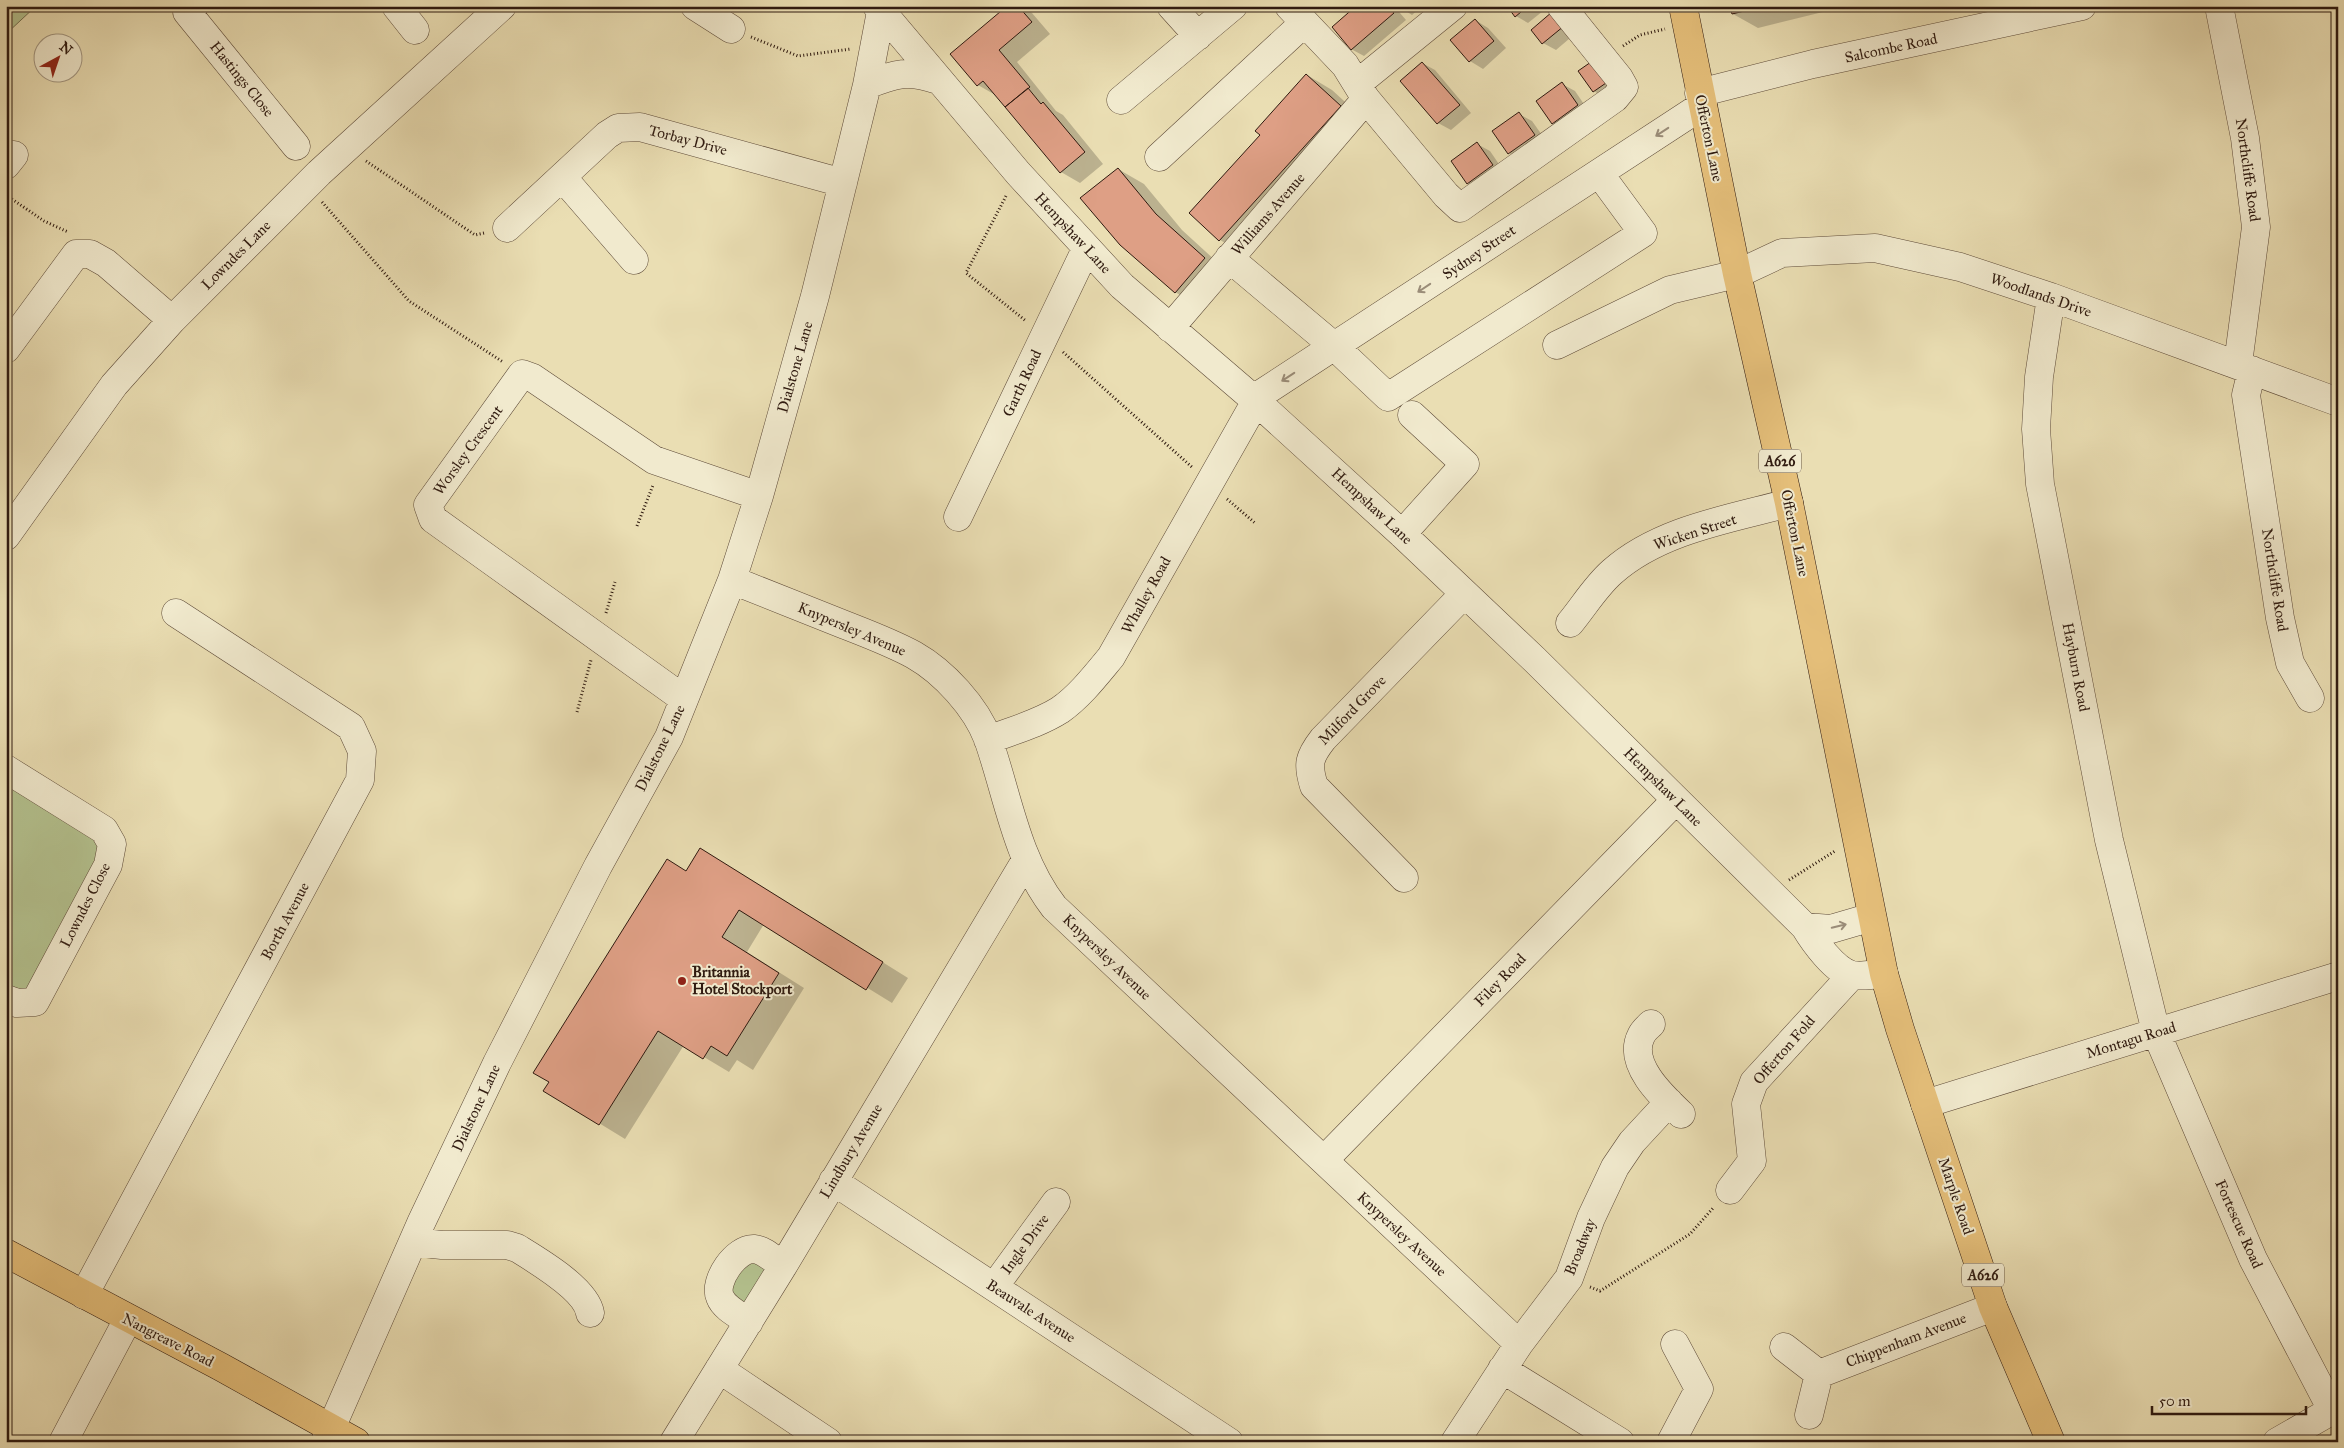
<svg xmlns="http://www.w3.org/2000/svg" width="2344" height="1448" font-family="'IM FELL Great Primer',serif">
<rect width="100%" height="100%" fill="#eadeb3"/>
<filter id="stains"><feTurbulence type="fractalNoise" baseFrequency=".004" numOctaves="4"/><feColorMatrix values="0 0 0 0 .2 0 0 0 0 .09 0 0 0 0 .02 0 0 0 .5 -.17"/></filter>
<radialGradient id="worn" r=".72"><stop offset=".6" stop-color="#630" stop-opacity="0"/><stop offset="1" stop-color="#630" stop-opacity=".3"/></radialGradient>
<path fill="#b4c28f" stroke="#726e50" d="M6,6H36L6,34Z
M6,769L112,844L35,1002L6,999Z
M738,1256L781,1267L748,1320L721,1282Z"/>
<path fill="#0003" d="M1009,6H1021L1032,13L1050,34L1017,62L1056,111L1063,115L1103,164L1080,183L1061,172L997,96L978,85Z
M1358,6H1394L1406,20L1364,56L1351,49Z
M1398,6H1422L1412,15Z
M1508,6H1548V7L1528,23L1516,16Z
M1731,6H1826L1827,11L1758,28L1733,14Z
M1552,13L1576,33L1556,50L1543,43Z
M1475,20L1488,28L1506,48L1483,69L1470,61L1452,41Z
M1422,63L1435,70L1471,113L1451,130L1438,123L1402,81Z
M1591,63L1611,87L1600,95L1594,91L1580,71Z
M1307,75L1332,90L1366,121L1245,254L1220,240L1261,135Z
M1562,84L1575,91L1590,113L1565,130L1553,123Z
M1519,114L1532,121L1547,142L1522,160L1509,153Z
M1477,144L1490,151L1505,173L1480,190L1468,183Z
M1118,169L1144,184L1182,230L1229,273L1201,307L1175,292Z
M701,849L908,978L892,1003L764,924L747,952L804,988L753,1070L737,1060L729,1072L684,1045L625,1139L545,1090Z"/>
<path fill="#de9f85" stroke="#2f1a10" d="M1007,6H1018L1032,22L999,50L1030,87L1005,107L983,81L977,86L950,54Z
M1356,6H1389L1394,13L1351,50L1332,27Z
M1507,6H1528L1515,17Z
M1729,6H1765L1732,14Z
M1552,12L1564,26L1542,44L1531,30Z
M1475,19L1494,41L1469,62L1450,40Z
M1422,62L1460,105L1437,124L1400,81Z
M1591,62L1606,83L1593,92L1578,71Z
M1306,74L1341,106L1219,241L1189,213L1260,135L1255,131Z
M1562,82L1578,105L1552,124L1536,101Z
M1028,88L1041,104L1043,102L1085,152L1060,173L1005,107Z
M1519,112L1535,135L1508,154L1492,131Z
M1477,142L1493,165L1467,184L1451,161Z
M1118,168L1156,214L1205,258L1175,293L1120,245L1080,198Z
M700,848L883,962L866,990L739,910L722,937L779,973L727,1056L711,1046L703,1059L658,1031L599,1125L543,1091L549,1082L533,1073L667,859L686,871Z"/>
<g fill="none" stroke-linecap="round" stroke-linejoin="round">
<g stroke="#5e4b39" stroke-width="29">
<path id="minor" d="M194,6L187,12L296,146
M396,6L415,30
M695,6L731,29
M877,6L1018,173L1122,286L1256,401L1402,534L1535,660L1805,927C1814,942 1835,971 1852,975C1861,977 1875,974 1884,974
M1171,6L1198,36
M1289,6L1345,65L1366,99L1446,195L1460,208L1615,98L1624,87L1619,78L1561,6
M2219,6L2245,138L2256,227L2239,356L2236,364
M1357,84L1453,6
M867,85C896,73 908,70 938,80
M1699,93L1813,64L2082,6
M1121,100L1233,6
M1159,157L1304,23
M6,165L14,155
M563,178L634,260
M507,228L607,135L618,128L640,127L843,183
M1229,258L1335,347L1388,397L1643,233L1599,173
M2051,297L2039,377L2036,429L2040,484L2109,840L2156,1032L2253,1259L2332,1410
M1170,328L1366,99
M1557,345L1670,290L1737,274L1782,253L1875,248L1960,267L2051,297L2338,402
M6,349L76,254H90L106,263L172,320
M2252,370L2246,395L2280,618L2290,663L2310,698
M958,517L1086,249
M1402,534L1465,464L1412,415
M6,536L114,385L172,320L319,173L502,6
M732,580C770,595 807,610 845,625C868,634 892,643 914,655C944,672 976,707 988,739C1008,796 1016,858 1054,907L1519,1344
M1570,623C1584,606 1596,586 1612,572C1659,530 1729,519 1789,503
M684,699L433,519L428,505L522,374L533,378L654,460L759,496
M988,740C1011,731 1038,724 1060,710C1080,696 1096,675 1111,657L1256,401L1264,392L1703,105
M6,769L104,830L112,844L108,865L35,1002L17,1003L6,999
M1404,878L1314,786C1307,764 1309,757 1323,739L1464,594
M1805,927L1831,929L1872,917
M1651,1024C1648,1027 1643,1031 1641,1036C1627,1064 1663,1097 1681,1114
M1925,1104L2338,976
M1324,1160L1676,800
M833,1181L1229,1442
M1730,1190L1752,1161L1746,1104L1754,1082L1852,975
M413,1242L442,1245H507L517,1248C538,1261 586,1289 590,1313
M994,1287L1056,1202
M84,1295L360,780L362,751L351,727L176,613
M749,1322C739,1315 724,1308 720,1297C713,1281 736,1248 754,1249C765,1250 774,1260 783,1266
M1784,1347L1819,1374L1809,1415
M719,1369L828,1442
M1502,1369L1620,1442
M1819,1374L1993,1307
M63,1442L128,1319
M325,1442L421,1223L497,1063L598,866L669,737L732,580L759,496L815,296L867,85L882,6
M674,1442L783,1266L1026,860
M1455,1442L1519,1344L1569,1278L1591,1218L1615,1167L1632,1142L1669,1102
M1671,1442L1699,1389L1675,1344
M2277,1442L2338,1407"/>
</g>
<g stroke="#2f1a10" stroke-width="29">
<path id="major" d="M1683,6L1737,274L1789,503L1884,974L1900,1029L1993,1307L2051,1442
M6,1253L221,1367L356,1442"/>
</g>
<path stroke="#2f1a10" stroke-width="3" stroke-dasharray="1 2.5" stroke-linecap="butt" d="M751,37L798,56L851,49
M1623,46L1640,35L1665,29
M366,161L475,235L484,233
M6,195L44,221L68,232
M1006,196L966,273L1026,321
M322,202L409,301L503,362
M1063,352L1193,468
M1227,499L1255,523
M637,526L653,485
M606,613L615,582
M577,712L591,660
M1789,880L1835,851
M1590,1287L1600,1291L1690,1234L1714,1207"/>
<use href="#minor" stroke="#f1eace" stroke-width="28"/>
<use href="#major" stroke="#e5bf7a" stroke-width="28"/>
</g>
<defs><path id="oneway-shaft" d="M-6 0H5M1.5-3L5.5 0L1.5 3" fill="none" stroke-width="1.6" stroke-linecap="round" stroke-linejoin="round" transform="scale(1.25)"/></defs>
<g stroke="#9a8c78">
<use href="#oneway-shaft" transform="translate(1662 132) rotate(147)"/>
<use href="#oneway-shaft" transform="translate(1424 288) rotate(146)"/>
<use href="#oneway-shaft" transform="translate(1288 377) rotate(147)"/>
<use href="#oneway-shaft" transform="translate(1839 926) rotate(-14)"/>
</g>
<circle fill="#8f2418" stroke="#f1eace" stroke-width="2" cx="682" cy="981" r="5"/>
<g text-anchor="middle" stroke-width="4" stroke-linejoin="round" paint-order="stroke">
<g fill="#f1eace" stroke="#695849" stroke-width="1">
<rect x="1759" y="449.5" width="42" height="23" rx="4"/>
<rect x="1962" y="1263.5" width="42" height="23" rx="4"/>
</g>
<g font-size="14" font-weight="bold" fill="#2f1a10">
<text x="1780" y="466">A626</text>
<text x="1983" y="1280">A626</text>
</g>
<g font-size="15" fill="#2f1a10" stroke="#f1eace">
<text transform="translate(1891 48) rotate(-12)" y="5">Salcombe Road</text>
<text transform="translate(242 79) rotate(51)" y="5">Hastings Close</text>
<text transform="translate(1709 138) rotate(78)" y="5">Offerton Lane</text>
<text transform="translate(688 140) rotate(15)" y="5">Torbay Drive</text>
<text transform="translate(2248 170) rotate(82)" y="5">Northcliffe Road</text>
<text transform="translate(1268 214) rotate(-49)" y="5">Williams Avenue</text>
<text transform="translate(1073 233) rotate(47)" y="5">Hempshaw Lane</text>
<text transform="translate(1479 252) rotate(-34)" y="5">Sydney Street</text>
<text transform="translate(236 255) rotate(-45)" y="5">Lowndes Lane</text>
<text transform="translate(2041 295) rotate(19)" y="5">Woodlands Drive</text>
<text transform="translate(795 367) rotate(-74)" y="5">Dialstone Lane</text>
<text transform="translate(1022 383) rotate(-65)" y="5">Garth Road</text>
<text transform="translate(468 450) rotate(-54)" y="5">Worsley Crescent</text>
<text transform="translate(1372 506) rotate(43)" y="5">Hempshaw Lane</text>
<text transform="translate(1695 532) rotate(-18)" y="5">Wicken Street</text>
<text transform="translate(1795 533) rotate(78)" y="5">Offerton Lane</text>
<text transform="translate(2275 580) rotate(81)" y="5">Northcliffe Road</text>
<text transform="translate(1146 595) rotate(-61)" y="5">Whalley Road</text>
<text transform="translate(852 629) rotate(23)" y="5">Knypersley Avenue</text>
<text transform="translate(2076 667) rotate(79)" y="5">Hayburn Road</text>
<text transform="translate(1352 710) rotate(-46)" y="5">Milford Grove</text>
<text transform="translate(660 748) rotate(-64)" y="5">Dialstone Lane</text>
<text transform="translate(1663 787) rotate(45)" y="5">Hempshaw Lane</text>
<text transform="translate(85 905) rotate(-63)" y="5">Lowndes Close</text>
<text transform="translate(285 921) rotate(-62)" y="5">Borth Avenue</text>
<text transform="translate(1107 957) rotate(44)" y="5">Knypersley Avenue</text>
<text transform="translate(1500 980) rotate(-46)" y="5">Filey Road</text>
<text transform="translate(2131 1040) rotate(-17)" y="5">Montagu Road</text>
<text transform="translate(1784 1050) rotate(-49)" y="5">Offerton Fold</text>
<text transform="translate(476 1108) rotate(-65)" y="5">Dialstone Lane</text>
<text transform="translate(851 1151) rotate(-59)" y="5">Lindbury Avenue</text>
<text transform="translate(1956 1196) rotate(71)" y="5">Marple Road</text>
<text transform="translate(2239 1224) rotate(66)" y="5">Fortescue Road</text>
<text transform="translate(1402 1234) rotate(43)" y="5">Knypersley Avenue</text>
<text transform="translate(1025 1244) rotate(-54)" y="5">Ingle Drive</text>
<text transform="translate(1580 1247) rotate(-68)" y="5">Broadway</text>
<text transform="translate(1031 1311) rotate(33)" y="5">Beauvale Avenue</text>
<text transform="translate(168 1340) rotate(27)" y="5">Nangreave Road</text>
<text transform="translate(1906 1340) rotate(-21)" y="5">Chippenham Avenue</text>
</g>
<g font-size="15" font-weight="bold" fill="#2f1a10" stroke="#f1eace" text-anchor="start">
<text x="692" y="977">Britannia<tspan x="692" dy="17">Hotel Stockport</tspan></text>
</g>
</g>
<rect width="2344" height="1448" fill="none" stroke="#eadeb3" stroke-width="25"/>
<rect x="8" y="8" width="2329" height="1433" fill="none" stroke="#2f1a10" stroke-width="2.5"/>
<rect x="12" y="12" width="2319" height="1423" fill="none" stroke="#2f1a10"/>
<g transform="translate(58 58) rotate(40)"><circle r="24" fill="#f1eace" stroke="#a39782"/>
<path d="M0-4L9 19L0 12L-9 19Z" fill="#8f2418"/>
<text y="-8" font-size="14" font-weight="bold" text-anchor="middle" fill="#2f1a10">N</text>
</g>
<path d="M2152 1406v8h154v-8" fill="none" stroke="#2f1a10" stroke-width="2.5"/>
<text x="2159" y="1406" font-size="15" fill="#2f1a10" stroke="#f1eace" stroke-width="4" paint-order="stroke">50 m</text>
<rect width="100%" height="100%" filter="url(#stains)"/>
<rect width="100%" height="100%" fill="url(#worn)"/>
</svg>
